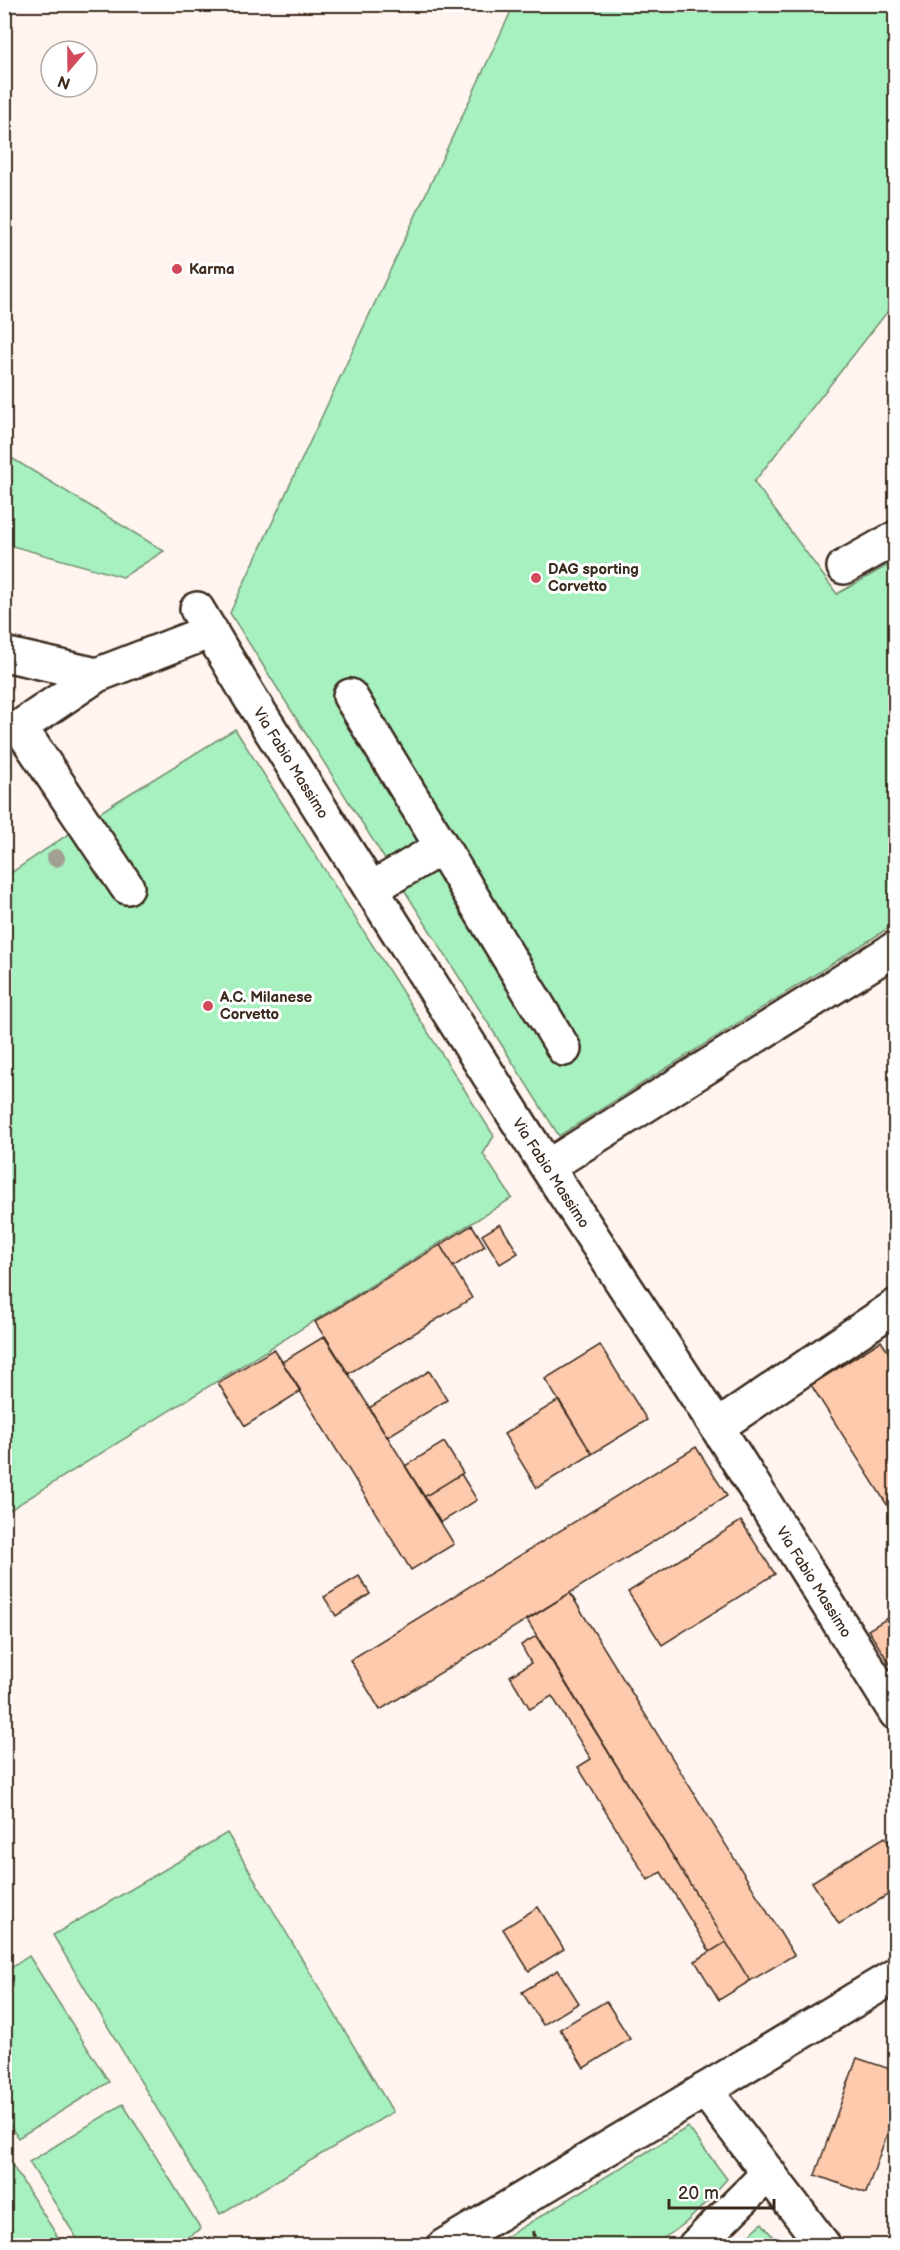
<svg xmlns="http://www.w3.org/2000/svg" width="900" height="2250" font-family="'Balsamiq Sans',sans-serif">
<rect width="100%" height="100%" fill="#fff4ef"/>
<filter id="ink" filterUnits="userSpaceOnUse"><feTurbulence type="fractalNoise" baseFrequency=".0167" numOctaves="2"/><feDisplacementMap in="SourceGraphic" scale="12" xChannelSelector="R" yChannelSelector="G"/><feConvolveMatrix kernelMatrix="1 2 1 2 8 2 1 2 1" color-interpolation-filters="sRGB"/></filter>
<g filter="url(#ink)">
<path fill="#a7f0bf" stroke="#718d6e" stroke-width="1.5" d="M514,5H895V302L754,482L837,594L895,561V924L559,1136L230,613Z
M4,454H5L164,551L123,577L5,544Z
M235,729L494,1136L483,1154L512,1198L5,1513V877L113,804Z
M227,1833L393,2112L220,2214L53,1935Z
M29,1956L109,2082L18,2138L5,2118V1972Z
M123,2104L201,2229L175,2245H81L29,2162Z
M688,2127L727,2179C703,2205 680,2236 644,2246L493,2245Z
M5,2154L63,2245H5Z
M762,2223L779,2245H739Z"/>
<path fill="#fdcaad" stroke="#3b2a1e" stroke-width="1.5" d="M500,1224L518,1253L500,1264L482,1235Z
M472,1225L485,1246L453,1267L440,1245Z
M440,1245L472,1298L348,1374L315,1322Z
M325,1336L454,1544L411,1570L282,1362Z
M881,1341L896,1364V1519L811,1385Z
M600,1345L647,1420L592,1454L545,1379Z
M274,1349L301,1391L245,1426L218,1383Z
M429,1371L447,1400L387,1437L369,1408Z
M559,1400L592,1454L537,1488L504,1434Z
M444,1442L463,1473L424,1497L405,1466Z
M696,1447L727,1496L380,1710L350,1660Z
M461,1474L477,1500L440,1523L424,1497Z
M741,1521L775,1574L662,1645L628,1592Z
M359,1576L370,1594L336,1616L324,1597Z
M570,1593L794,1955L750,1981L527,1620Z
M896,1613V1660L890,1664L868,1630Z
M536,1636L726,1942L710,1952L661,1872L648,1880L578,1767L591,1759L552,1696L530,1709L510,1676L531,1663L521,1645Z
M885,1837L896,1853V1890L839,1924L812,1882Z
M538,1907L564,1949L529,1971L503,1929Z
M726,1942L750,1981L719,2000L695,1961Z
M558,1970L579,2003L543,2025L522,1992Z
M606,2001L630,2039L584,2068L560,2029Z
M857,2058L896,2071V2109L866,2193L815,2175Z"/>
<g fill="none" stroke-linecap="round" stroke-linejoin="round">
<g stroke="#3b2a1e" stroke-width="38">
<path id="minor" d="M844,567L896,538
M197,609L251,699L371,889L547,1167L717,1427L896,1713
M4,654L97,675
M350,696L442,847
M127,887L20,727L97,675L211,631
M371,889L442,847L564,1049
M547,1167L896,948
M717,1427L896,1306
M705,2090L824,2246
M695,2246L769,2173"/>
</g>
<g stroke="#3b2a1e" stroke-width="38">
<path id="major" d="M705,2090L896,1975"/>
</g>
<g stroke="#3b2a1e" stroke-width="38">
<path id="highway" d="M444,2246L705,2090"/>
</g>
<path stroke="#3b2a1e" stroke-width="4" stroke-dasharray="6 4.5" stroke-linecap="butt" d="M533,2231L536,2246"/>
<use href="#minor" stroke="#fff" stroke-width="33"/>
<use href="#major" stroke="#fff" stroke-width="33"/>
<use href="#highway" stroke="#fff" stroke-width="33"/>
</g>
<circle fill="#a2a092" cx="56" cy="858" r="9"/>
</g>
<g fill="#d1495b" stroke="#fff" stroke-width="2">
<circle cx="177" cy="269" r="6"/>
<circle cx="536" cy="578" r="6"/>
<circle cx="208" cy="1006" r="6"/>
</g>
<g text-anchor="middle" stroke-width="6" stroke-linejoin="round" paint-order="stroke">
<g font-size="15" font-weight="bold" fill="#3b2a1e" stroke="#fff" text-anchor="start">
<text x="189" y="274">Karma</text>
<text x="548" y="574">DAG sporting<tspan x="548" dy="17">Corvetto</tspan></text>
<text x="220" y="1002">A.C. Milanese<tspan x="220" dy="17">Corvetto</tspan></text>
</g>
<g font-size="15" fill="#3b2a1e" stroke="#fff">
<text transform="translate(291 763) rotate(58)" y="5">Via Fabio Massimo</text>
<text transform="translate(551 1173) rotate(57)" y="5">Via Fabio Massimo</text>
<text transform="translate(814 1582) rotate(58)" y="5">Via Fabio Massimo</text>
</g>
</g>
<rect width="900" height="2250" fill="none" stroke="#fff" stroke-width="24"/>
<rect x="12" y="12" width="876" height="2226" fill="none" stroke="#3b2a1e" stroke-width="2" filter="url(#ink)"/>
<g transform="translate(69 69) rotate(200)"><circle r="28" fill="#ffffff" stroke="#b1aaa5" stroke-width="1.5"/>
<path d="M0-4.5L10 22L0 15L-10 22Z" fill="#d1495b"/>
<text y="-9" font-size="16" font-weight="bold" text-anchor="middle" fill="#3b2a1e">N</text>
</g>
<path d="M669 2199v9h105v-9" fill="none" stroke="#3b2a1e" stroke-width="3"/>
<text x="678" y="2199" font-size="18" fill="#3b2a1e" stroke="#ffffff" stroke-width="4.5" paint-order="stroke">20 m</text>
</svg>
